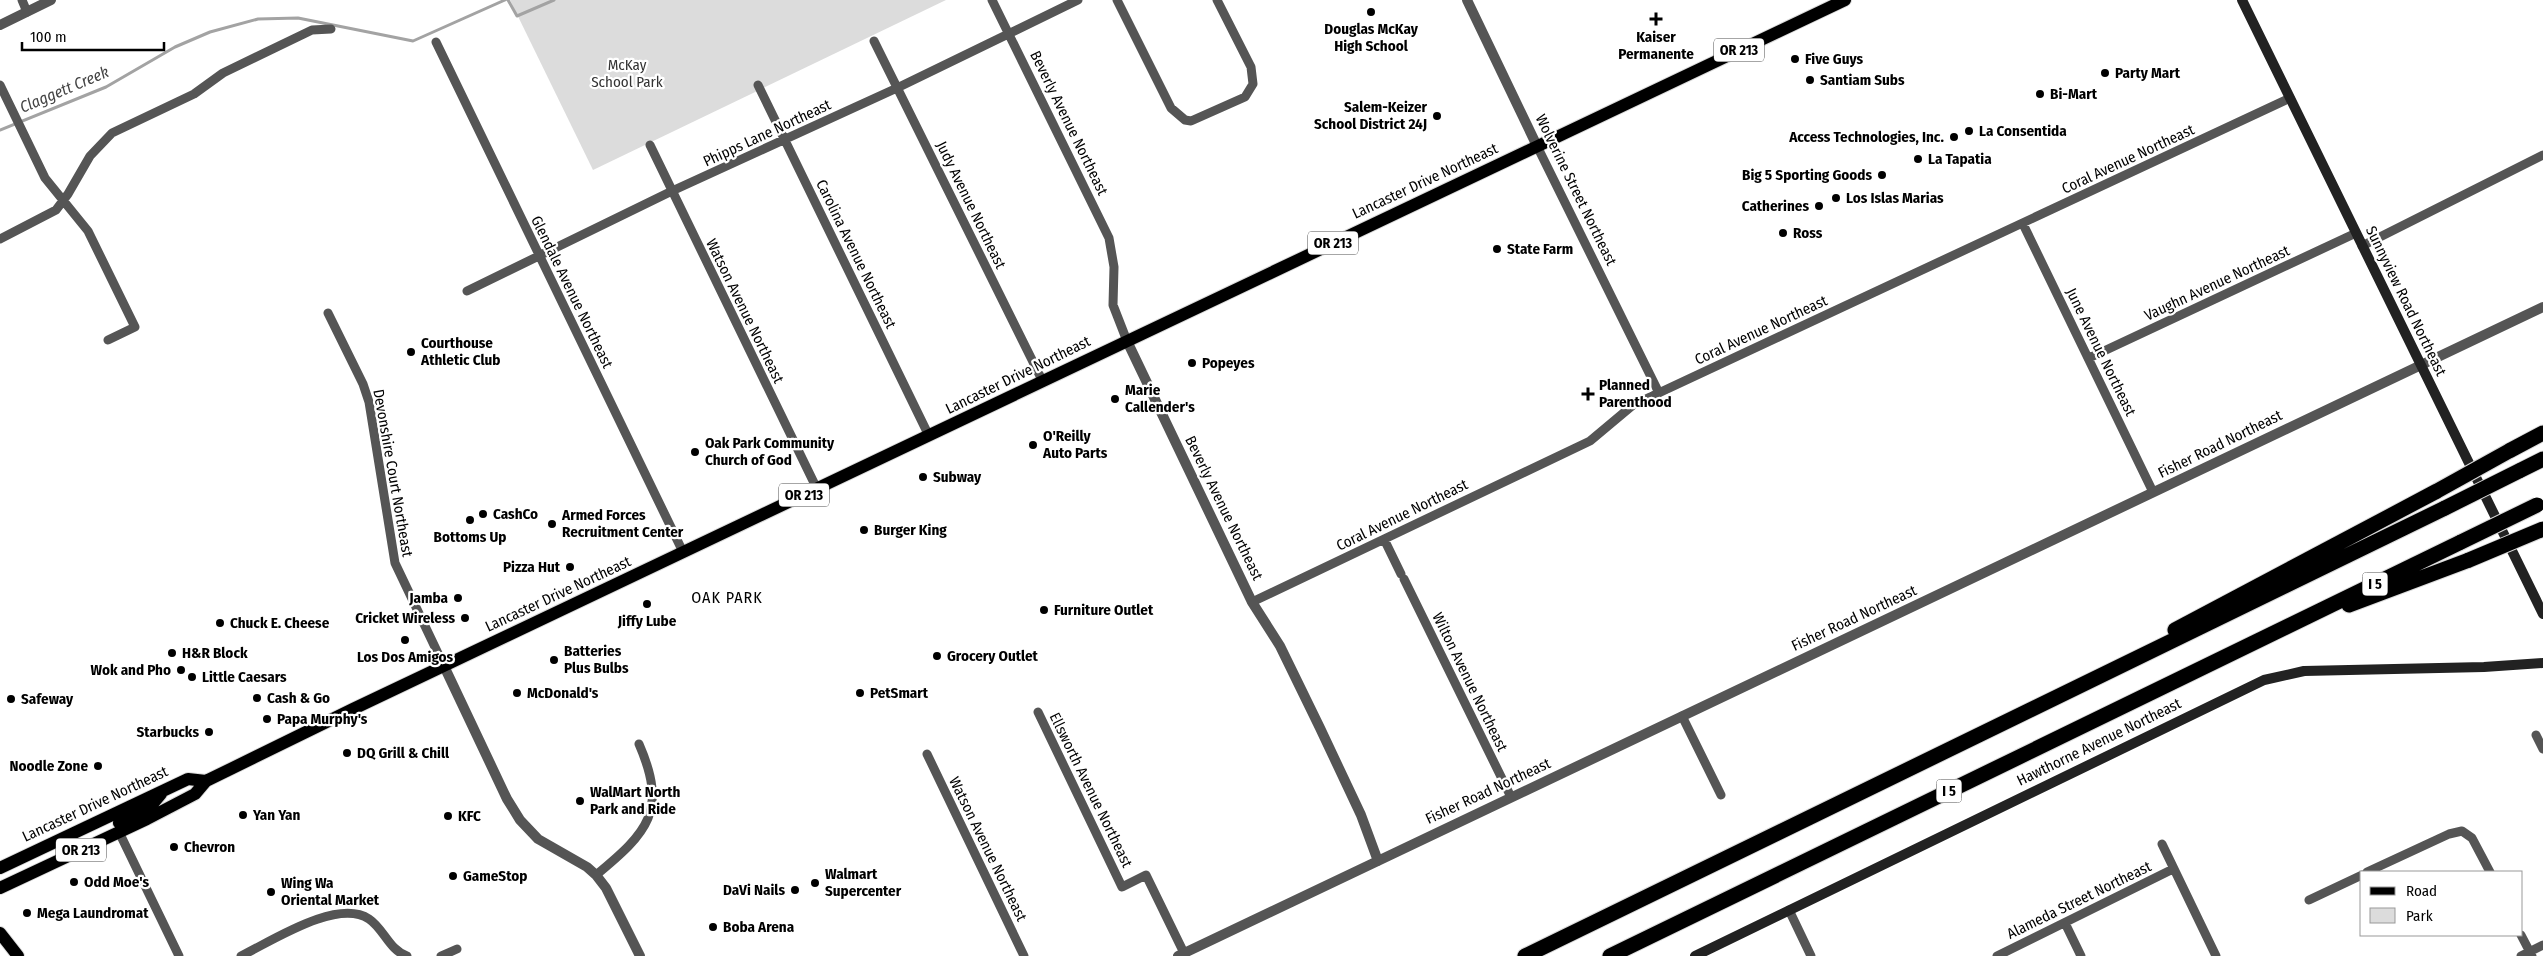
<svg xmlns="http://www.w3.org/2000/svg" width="2543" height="956" font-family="'Fira Sans Condensed',sans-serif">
<rect width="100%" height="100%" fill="#fff"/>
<path fill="#dcdcdc" d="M510,0H946L593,170Z"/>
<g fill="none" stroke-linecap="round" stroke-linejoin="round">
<path stroke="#a3a3a3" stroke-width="3" d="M508,0L517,16L554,0
M0,130L106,87L175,47L210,32L258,19L298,18L413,41L505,0"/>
<g stroke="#dbdbdb" stroke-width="14">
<path id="primary" d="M119,823L151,806L161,794
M0,868L188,779L206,781L353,709L1845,0
M0,888L147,819L195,794L206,781
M0,933L18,956"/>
</g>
<g stroke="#dbdbdb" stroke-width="17">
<path id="motorway" d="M2509,451L2543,433
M2519,471L2543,459
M2349,605L2469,560
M2175,630L2437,491
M1525,956L2445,508
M1610,956L2461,542"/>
</g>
<path stroke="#555" stroke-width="9" d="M22,0L27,12
M992,0L1109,238L1114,267L1113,305L1127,341
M1117,0L1171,108L1185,120L1191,121L1245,97L1253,84L1251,67L1217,0
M874,41L1043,382
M436,42L683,552
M0,85L45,178L88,231L135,327L108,340
M758,85L929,436
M650,145L817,489
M1537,146L1659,393
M2023,224L2153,492
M0,239L56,210L68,194L90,156L112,133L194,94L223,73L312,30L331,29
M2362,246L2543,155
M467,291L672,191L897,88L1078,0
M328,313L363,384L369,402L395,563L444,666
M2089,358L2356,233
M1384,539L1401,574
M1404,579L1511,797
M1252,602L1590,441L1633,405L2290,98
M1038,712L1122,887L1146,875L1184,953
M1682,716L1721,795
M2536,735L2543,749
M927,754L1024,956
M119,832L179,956
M2162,844L2216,956
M2367,872L2449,834L2462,831L2472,838L2490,872
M596,875C648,832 668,811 639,744
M2309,900L2362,875
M1789,910L1811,956
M2065,923L2081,956
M2521,935L2532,956
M241,956C272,941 337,898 369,919C384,929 389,950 407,956
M441,956L457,949
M1997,956L2173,869
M2521,956L2543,945"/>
<path stroke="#555" stroke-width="10" d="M1467,0L1537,146
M0,25L51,0
M1127,341L1252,602L1280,646L1320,728L1361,815L1378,861
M444,666L507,799L520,820L538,839L587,867L596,875L606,888L640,956
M1178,956L2543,307"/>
<path stroke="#222" stroke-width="10" d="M2242,0L2543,614
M1695,956L2264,680L2304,671L2484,667L2543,663"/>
<use href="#primary" stroke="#000" stroke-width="12"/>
<use href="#motorway" stroke="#000" stroke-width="15"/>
<g stroke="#dbdbdb" stroke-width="17" stroke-linecap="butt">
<path id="motorway-bridge" d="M2437,491L2509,451
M2445,508L2519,471
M2461,542L2537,505
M2469,560L2543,529"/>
</g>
<use href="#motorway-bridge" stroke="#000" stroke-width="15"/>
</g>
<g fill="#000" stroke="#fff" stroke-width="2">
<circle cx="1371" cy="12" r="5"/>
<path d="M1653.5 11.5h5v5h5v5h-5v5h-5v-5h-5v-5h5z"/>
<circle cx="1795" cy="59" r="5"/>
<circle cx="2105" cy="73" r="5"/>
<circle cx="1810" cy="80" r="5"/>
<circle cx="2040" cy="94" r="5"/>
<circle cx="1437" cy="116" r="5"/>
<circle cx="1969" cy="131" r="5"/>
<circle cx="1954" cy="137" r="5"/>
<circle cx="1918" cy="159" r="5"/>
<circle cx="1882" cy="175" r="5"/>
<circle cx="1836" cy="198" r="5"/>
<circle cx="1819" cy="206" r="5"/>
<circle cx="1783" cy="233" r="5"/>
<circle cx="1497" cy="249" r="5"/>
<circle cx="411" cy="352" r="5"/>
<circle cx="1192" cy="363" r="5"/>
<path d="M1585.5 386.5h5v5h5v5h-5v5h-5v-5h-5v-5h5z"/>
<circle cx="1115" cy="399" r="5"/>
<circle cx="1033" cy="445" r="5"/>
<circle cx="695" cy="452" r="5"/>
<circle cx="923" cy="477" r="5"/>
<circle cx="483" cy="514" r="5"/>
<circle cx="470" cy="520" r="5"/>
<circle cx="552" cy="524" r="5"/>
<circle cx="864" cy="530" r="5"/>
<circle cx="570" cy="567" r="5"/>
<circle cx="458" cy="598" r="5"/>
<circle cx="647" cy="604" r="5"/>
<circle cx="1044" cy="610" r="5"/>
<circle cx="465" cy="618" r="5"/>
<circle cx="220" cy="623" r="5"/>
<circle cx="405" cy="640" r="5"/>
<circle cx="172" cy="653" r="5"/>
<circle cx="937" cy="656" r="5"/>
<circle cx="554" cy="660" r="5"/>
<circle cx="181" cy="670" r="5"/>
<circle cx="192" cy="677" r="5"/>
<circle cx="517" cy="693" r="5"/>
<circle cx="860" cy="693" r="5"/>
<circle cx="257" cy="698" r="5"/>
<circle cx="11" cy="699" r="5"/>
<circle cx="267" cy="719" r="5"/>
<circle cx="209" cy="732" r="5"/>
<circle cx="347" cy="753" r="5"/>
<circle cx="98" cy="766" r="5"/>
<circle cx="580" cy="801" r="5"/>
<circle cx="243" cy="815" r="5"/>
<circle cx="448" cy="816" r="5"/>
<circle cx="174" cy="847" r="5"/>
<circle cx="453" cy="876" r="5"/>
<circle cx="74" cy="882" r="5"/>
<circle cx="815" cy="883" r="5"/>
<circle cx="795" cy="890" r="5"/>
<circle cx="271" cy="892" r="5"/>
<circle cx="27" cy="913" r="5"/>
<circle cx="713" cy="927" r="5"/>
</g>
<g text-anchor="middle" stroke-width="4.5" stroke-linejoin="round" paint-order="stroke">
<g fill="#fff" stroke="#4c4c4c" stroke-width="1">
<rect x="1714" y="38.5" width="50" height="23" rx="4"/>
<rect x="1308" y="231.5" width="50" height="23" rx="4"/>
<rect x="779" y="483.5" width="50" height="23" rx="4"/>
<rect x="2362.5" y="572.5" width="25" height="23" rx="4"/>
<rect x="1936.5" y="779.5" width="25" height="23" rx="4"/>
<rect x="56" y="838.5" width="50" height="23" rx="4"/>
</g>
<g font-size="14" font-weight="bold" fill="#000">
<text x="1739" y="55">OR 213</text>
<text x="1333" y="248">OR 213</text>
<text x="804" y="500">OR 213</text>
<text x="2375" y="589">I 5</text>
<text x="1949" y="796">I 5</text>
<text x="81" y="855">OR 213</text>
</g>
<g font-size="15" font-weight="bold" fill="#000" stroke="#fff" text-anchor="start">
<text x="1371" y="34" text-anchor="middle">Douglas McKay<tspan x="1371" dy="17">High School</tspan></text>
<text x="1656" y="42" text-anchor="middle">Kaiser<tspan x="1656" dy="17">Permanente</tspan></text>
<text x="1805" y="64">Five Guys</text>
<text x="2115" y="78">Party Mart</text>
<text x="1820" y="85">Santiam Subs</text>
<text x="2050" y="99">Bi-Mart</text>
<text x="1427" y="112" text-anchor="end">Salem-Keizer<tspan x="1427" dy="17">School District 24J</tspan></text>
<text x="1979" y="136">La Consentida</text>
<text x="1944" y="142" text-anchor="end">Access Technologies, Inc.</text>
<text x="1928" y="164">La Tapatia</text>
<text x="1872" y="180" text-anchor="end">Big 5 Sporting Goods</text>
<text x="1846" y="203">Los Islas Marias</text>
<text x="1809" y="211" text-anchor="end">Catherines</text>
<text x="1793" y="238">Ross</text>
<text x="1507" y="254">State Farm</text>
<text x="421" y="348">Courthouse<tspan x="421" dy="17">Athletic Club</tspan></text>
<text x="1202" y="368">Popeyes</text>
<text x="1599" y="390">Planned<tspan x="1599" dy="17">Parenthood</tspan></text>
<text x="1125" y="395">Marie<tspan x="1125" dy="17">Callender's</tspan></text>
<text x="1043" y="441">O'Reilly<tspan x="1043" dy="17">Auto Parts</tspan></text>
<text x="705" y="448">Oak Park Community<tspan x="705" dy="17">Church of God</tspan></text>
<text x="933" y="482">Subway</text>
<text x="493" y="519">CashCo</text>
<text x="562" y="520">Armed Forces<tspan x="562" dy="17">Recruitment Center</tspan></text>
<text x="874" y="535">Burger King</text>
<text x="470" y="542" text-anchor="middle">Bottoms Up</text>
<text x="560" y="572" text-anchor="end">Pizza Hut</text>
<text x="448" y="603" text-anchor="end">Jamba</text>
<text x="1054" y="615">Furniture Outlet</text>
<text x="455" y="623" text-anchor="end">Cricket Wireless</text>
<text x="647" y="626" text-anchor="middle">Jiffy Lube</text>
<text x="230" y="628">Chuck E. Cheese</text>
<text x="564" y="656">Batteries<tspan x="564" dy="17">Plus Bulbs</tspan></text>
<text x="182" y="658">H&amp;R Block</text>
<text x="947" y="661">Grocery Outlet</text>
<text x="405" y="662" text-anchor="middle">Los Dos Amigos</text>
<text x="171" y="675" text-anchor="end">Wok and Pho</text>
<text x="202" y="682">Little Caesars</text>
<text x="527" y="698">McDonald's</text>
<text x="870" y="698">PetSmart</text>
<text x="267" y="703">Cash &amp; Go</text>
<text x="21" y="704">Safeway</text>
<text x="277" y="724">Papa Murphy's</text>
<text x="199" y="737" text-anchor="end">Starbucks</text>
<text x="357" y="758">DQ Grill &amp; Chill</text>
<text x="88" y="771" text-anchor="end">Noodle Zone</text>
<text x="590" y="797">WalMart North<tspan x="590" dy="17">Park and Ride</tspan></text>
<text x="253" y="820">Yan Yan</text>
<text x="458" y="821">KFC</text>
<text x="184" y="852">Chevron</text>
<text x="825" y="879">Walmart<tspan x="825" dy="17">Supercenter</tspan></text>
<text x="463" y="881">GameStop</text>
<text x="84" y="887">Odd Moe's</text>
<text x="281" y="888">Wing Wa<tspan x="281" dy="17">Oriental Market</tspan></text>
<text x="785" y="895" text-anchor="end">DaVi Nails</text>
<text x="37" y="918">Mega Laundromat</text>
<text x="723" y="932">Boba Arena</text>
</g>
<g font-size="15" fill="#333" stroke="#fff">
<text x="627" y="70">McKay<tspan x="627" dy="17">School Park</tspan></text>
</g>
<g font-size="15" fill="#000" stroke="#fff">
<text transform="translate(1069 123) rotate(64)" y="5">Beverly Avenue Northeast</text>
<text transform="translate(767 133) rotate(-25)" y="5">Phipps Lane Northeast</text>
<text transform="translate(2128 159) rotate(-25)" y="5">Coral Avenue Northeast</text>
<text transform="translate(1425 181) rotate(-25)" y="5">Lancaster Drive Northeast</text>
<text transform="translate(1576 190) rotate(64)" y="5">Wolverine Street Northeast</text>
<text transform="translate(971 205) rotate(64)" y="5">Judy Avenue Northeast</text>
<text transform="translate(856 254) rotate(64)" y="5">Carolina Avenue Northeast</text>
<text transform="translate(2217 283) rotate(-25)" y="5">Vaughn Avenue Northeast</text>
<text transform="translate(572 292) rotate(64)" y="5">Glendale Avenue Northeast</text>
<text transform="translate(2406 301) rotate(64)" y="5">Sunnyview Road Northeast</text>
<text transform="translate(745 311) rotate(64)" y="5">Watson Avenue Northeast</text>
<text transform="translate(1761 330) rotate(-25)" y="5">Coral Avenue Northeast</text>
<text transform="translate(2101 352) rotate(64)" y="5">June Avenue Northeast</text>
<text transform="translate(1018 375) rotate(-26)" y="5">Lancaster Drive Northeast</text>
<text transform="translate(2220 444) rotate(-26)" y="5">Fisher Road Northeast</text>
<text transform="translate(393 473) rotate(80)" y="5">Devonshire Court Northeast</text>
<text transform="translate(1224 508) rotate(64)" y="5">Beverly Avenue Northeast</text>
<text transform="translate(1402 515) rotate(-26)" y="5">Coral Avenue Northeast</text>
<text transform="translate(558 594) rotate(-25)" y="5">Lancaster Drive Northeast</text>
<text transform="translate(1854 618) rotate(-25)" y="5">Fisher Road Northeast</text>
<text transform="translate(1470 682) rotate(64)" y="5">Wilton Avenue Northeast</text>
<text transform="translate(2099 742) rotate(-26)" y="5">Hawthorne Avenue Northeast</text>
<text transform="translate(1091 790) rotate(64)" y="5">Ellsworth Avenue Northeast</text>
<text transform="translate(1488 791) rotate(-25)" y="5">Fisher Road Northeast</text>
<text transform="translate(95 804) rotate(-25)" y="5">Lancaster Drive Northeast</text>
<text transform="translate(988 849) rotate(64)" y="5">Watson Avenue Northeast</text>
<text transform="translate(2079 900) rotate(-26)" y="5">Alameda Street Northeast</text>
</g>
<g font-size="16" font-style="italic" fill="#444" stroke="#fff">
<text transform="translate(64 89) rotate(-23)" y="6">Claggett Creek</text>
</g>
<g font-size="16" letter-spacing="1" fill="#000" stroke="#fff">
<text x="727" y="603">OAK PARK</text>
</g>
</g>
<rect x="2360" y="871" width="162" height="65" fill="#ffffff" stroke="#999999"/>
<rect x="2370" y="887" width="25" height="8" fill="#000000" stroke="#999999"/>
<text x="2406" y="896" font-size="15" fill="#000000">Road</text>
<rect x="2370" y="908" width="25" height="15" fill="#dcdcdc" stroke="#999999"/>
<text x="2406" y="921" font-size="15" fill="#000000">Park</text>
<path d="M22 42v8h142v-8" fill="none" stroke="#000000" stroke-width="2.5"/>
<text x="30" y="42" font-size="15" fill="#000000" stroke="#ffffff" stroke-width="4" paint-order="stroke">100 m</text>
</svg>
